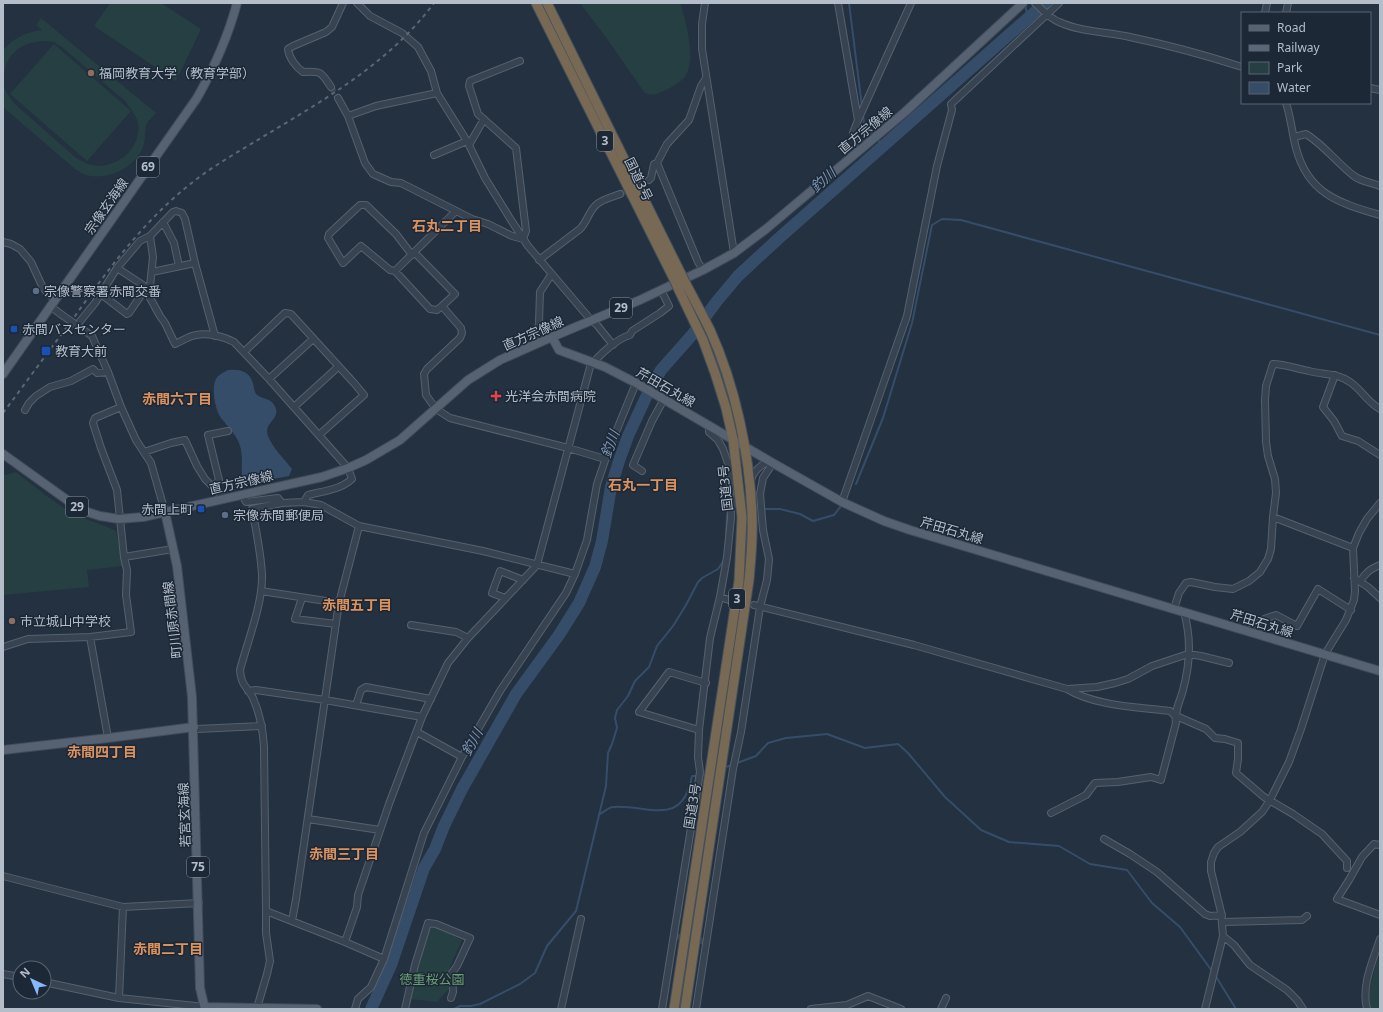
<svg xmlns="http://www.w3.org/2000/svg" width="1383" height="1012" font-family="'Noto Sans','Noto Sans JP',sans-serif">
<rect width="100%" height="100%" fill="#233141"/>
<path fill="#263f42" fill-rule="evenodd" d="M110,3H161L201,29L176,81L94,26Z
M580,3H680C686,20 697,63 684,78C679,83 673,87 666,90C658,94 652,97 644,92L610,43Z
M41,18L156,113C153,116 149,120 147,123C144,129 146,140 143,147C135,168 107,181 86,175C82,173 78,171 75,169L3,107V50C14,38 25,32 42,30L36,25ZM46,41L54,42L63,48L125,101C130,108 136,115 138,123C142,149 116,170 92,165C86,164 80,160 75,157L16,105C12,100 7,95 5,89C0,73 8,52 25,45C32,42 39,41 46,41Z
M54,44L131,111L87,161L10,94Z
M16,472C33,485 51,500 69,511C84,520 101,523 116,531L123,566L87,570L89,587L3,595V473L6,475Z
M436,927L462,940L450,967L448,990L437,1002L410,999L417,969L429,930L432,928Z
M1380,959V1009H1371C1367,992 1373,977 1377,961Z"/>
<path fill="#364d69" d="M228,370C240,369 249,371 253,383C254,387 254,392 257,395C264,400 273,398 276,409C279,420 263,423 268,436C272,447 285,460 292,469L289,476L248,484L243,483C240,471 244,459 240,446C237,435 228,427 221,418C215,410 211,388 216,379C218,375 224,372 228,370Z"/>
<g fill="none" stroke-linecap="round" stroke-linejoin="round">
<path stroke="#364d69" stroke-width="2" d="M849,3L862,107
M1025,4L1028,19
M863,115L864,123L874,135
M877,139L884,147
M856,484L883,418L912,323L932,225L942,219L961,220L1380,335
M765,509H780L800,514L813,521L834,515L841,506
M726,534L727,515L729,512
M737,763L756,756L768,743L786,738L827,734L865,748L898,744L908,753L945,797L981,830L1009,842L1059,846L1090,864L1127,870L1152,903L1180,927L1212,971
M723,768L732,765
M600,814C604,812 609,807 613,807C648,804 682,829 692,776H701L706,775
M1215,975L1236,1009
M454,1009L460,1006H471L480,1004L520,984L535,973L547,946L576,911L606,786L608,753L612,744L617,728L615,718L617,710L628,696L635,681L649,667L657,646L673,626L686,605L698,582L702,578L718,569L724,560"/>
<path stroke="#364d69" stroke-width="12" d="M371,1009L391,965L424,868L435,849L444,826L462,789L516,694L559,635L579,603L595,567L602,541L611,487L619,461L628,436L647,395L661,370L692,335L717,301L738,276L778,239L1045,3"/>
<path stroke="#394656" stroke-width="6" stroke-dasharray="6 3" stroke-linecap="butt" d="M331,87L338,98
M620,194L649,180
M674,936L706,942"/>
<g stroke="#56616e" stroke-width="8">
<path id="minor" d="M357,3L370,16L402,33L418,47L431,71L437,93L467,141L485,178L511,220L528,246L591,320L597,325L613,345
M705,3L702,24V49L734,253
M838,3L858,120
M1035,3C1043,10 1049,18 1059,22C1081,32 1107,32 1130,37C1168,45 1205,55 1242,67
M1265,13L1267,3
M1286,13L1288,3
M520,61L470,81L469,86L478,114L516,148L526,231L523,239
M331,87C321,72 322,71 303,72C296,67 289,58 288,49L293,46L326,32L332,27L343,3
M1370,88L1380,90
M338,98L348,116L365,163L373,174L391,182L401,183L472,219L488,224L512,236L523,239
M1286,103C1291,118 1292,133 1296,148C1308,194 1339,203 1380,215
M348,116L376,106L437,93
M1294,137L1306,134C1324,145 1337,163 1354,176C1362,182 1371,182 1380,186
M469,145L484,119
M862,148L853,133L858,120L911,3
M434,155L467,141
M649,180L651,178L654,164L657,163
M163,222L174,243L179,266
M150,236L153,257L149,296L160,316L165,323L175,344C182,341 189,336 196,335C208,333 223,336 234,342L269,379L348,468L352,479C340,490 323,491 308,495L304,502
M3,242L11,244L20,249L31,262L43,288L55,300
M414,252L455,294L442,306L461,328L462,333L460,338L427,369L424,374L426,395L436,409L450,418L568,448L605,459
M412,255L396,234L366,205H360L329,234L328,238L343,263L361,246L390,270L395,271L430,309L437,310L442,306
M539,260L580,229C587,222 589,211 596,205C602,199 613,197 620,194
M117,268L149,289
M703,270L698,262L657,163L667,144L689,120L701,86L706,78
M395,271L456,211
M152,272L195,263L215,336
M101,294L127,314L129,313L146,288
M50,306L62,315
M75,324L92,336L108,372L121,407L136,440L151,463L165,512
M77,325L95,303L117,268L140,241L150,236L173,212L176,211L182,213L185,219L195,263
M540,343L537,336L539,323L540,292L551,275
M245,351L285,313L291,314L354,383L364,395L319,435
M1335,375L1323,407L1334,421L1342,436L1358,441L1380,455
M269,379L313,339
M294,407L338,367
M25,410L29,403L36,396L50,387L71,381L93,369L97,373L108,372
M144,452L171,443L185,440L197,466L205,479L224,498
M642,471L633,465L652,421L664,399
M213,487L219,480L208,435L228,431
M242,494L246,502L278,498L282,503
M842,502L907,316L937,166L952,110L951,104L1059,3
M1273,517L1353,548
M124,557L173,549
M1354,578L1368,587L1380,598
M1360,582C1365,573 1370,569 1380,565
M261,591L339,603
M720,597L732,601
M302,598L295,619L336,624
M505,598L492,593L500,571L523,580
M754,605L914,645L1067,689C1095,706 1137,707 1170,711L1174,715L1206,729L1215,738L1225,739L1238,743V759L1236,773L1264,797L1293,814L1322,834L1347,861V868
M1174,609L1179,593L1186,583L1191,582L1215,587L1233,589L1249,581L1260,572L1268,559L1271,549L1273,517L1276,493L1275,479L1268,456L1266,442L1265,400L1266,386L1273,364C1286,364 1296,369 1309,371C1324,375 1338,373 1350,382C1362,390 1367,402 1380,409
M411,625L456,632L468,638
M1250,632C1254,622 1266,618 1276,615L1297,626L1318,589L1351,610
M90,637L108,738
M3,647L28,639L90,637L131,632L126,595L127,570L124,557L117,490L101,448L93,423L95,418L121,407
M1067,689L1097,687L1115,683L1128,679L1152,666L1188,654L1201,656L1229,663
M248,691L256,690L325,700L422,717
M356,705L361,690L366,687L431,699
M194,727L197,729L262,726
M699,730L639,712L669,672L706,683
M417,732L462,757
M1051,813L1086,795L1095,783L1118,782L1151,777L1161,780L1176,723C1174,711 1180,702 1183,690C1190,665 1191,637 1184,612
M308,819L380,830
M1104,839L1130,854L1157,872L1205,914L1210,916L1222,915
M1380,845L1374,844L1362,857L1349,880L1337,899L1380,915
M3,876L123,907L199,903
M266,911L345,942L384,959
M292,921L296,899L337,616L339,603L359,526
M1223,922L1302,920L1307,916
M1223,936L1234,945L1250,965L1287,990L1297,1000L1303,1009
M345,942L357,907L358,895L389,804L422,717L448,663L468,638L537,565L590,367C598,356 616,339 630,335L632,331L660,313L669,306L661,290
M3,974L20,977
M44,982L119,998L205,1007
M119,998L123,907
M257,1008L267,974L270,961L266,933V911L264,747C263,729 260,714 253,698C247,686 241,686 240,670C247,643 263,603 262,575C261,553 256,530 252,509L282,503L304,502L321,505L359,526L483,551L575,574
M355,1009L358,999L371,987L384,959L424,833L462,757L500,691L566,593L575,574L587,540L597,484L609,449L636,383
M405,1009L415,965L428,923L436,924L470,938L457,966L452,973L453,992L451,998
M561,1009L581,919
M662,1009L700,772L698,757L699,730L710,638L720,597L727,557L731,518L729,466L723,449L718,440L709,432V425
M696,1009L733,769L741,732L760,607L767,580L769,559L763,530L760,494L763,478L771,466V462C762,462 752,473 751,481
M811,1009L847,1005L868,996L901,1009
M941,1009L946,998
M1205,1009L1223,936L1221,912L1211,871V862L1214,853L1218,847L1240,832L1262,812L1270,800L1289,762L1301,729L1325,654L1346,620L1354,600L1355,591L1353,548L1359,533L1367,519L1380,503
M1367,1009C1361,985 1373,961 1380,939"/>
</g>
<g stroke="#414c5a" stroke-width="10">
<path id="major" d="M552,337L559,350L605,367L636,383L771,462L842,502L884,521L910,530L1380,671
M3,374L197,98C214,68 228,37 237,3
M3,454L81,510L100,516L119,519L143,517L322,477L348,468L366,460L400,440L468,380L500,360L552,337L640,300L703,270L734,253L766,229L905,112L1023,3
M165,512L177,566L192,697L200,988L205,1009
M3,750L108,738L194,727
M205,1007L317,1009"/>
</g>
<g stroke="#434e5b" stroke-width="11">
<path id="highway" d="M536,3L674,279
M547,3L681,274
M674,1009L739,581L742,517L733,439L726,408L715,373L703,340L678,288
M685,1009L749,580C751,559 753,537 752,516C750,455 735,385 710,330C702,314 694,299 686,284"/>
</g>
<use href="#minor" stroke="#384351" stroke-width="6"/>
<use href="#major" stroke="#566271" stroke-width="8"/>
<use href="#highway" stroke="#776954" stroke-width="9"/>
<path stroke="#5a6778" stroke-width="2" stroke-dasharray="4 4" stroke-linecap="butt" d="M3,413C27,381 51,348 75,316C107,271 140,226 183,190C205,171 231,156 256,141C320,102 388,65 434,3"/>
<g stroke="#56616e" stroke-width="8" stroke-linecap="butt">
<path id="minor-bridge" d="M62,315L75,324"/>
</g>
<g stroke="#434e5b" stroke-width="11" stroke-linecap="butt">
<path id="highway-bridge" d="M681,274L686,284
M674,279L678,288"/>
</g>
<use href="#minor-bridge" stroke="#384351" stroke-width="6"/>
<use href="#highway-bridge" stroke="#776954" stroke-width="9"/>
</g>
<g fill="#8d6e63" stroke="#1d2836" stroke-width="1.5">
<circle cx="91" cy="73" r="4"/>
<circle cx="12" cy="621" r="4"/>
</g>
<g fill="#5c6f8a" stroke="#1d2836" stroke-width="1.5">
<circle cx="36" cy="291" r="4"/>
<circle cx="225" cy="515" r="4"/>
</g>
<g fill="#1a4fb4" stroke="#1d2836" stroke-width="1.5">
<rect x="10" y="325" width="8" height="8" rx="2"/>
<rect x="41" y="346" width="10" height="10" rx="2"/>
<rect x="197" y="505" width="8" height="8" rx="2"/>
</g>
<path fill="#e0444e" stroke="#1d2836" stroke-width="1.5" d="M494 390h4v4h4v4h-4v4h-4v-4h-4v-4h4z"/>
<g text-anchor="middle" stroke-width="3" stroke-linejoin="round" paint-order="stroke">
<g fill="#1d2836" stroke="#87919e" stroke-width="1">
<rect x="597" y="131" width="16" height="20" rx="3"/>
<rect x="137" y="157" width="22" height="20" rx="3"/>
<rect x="610" y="298" width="22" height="20" rx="3"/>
<rect x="66" y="497" width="22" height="20" rx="3"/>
<rect x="729" y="589" width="16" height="20" rx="3"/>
<rect x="187" y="857" width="22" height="20" rx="3"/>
</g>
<g font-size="12" font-weight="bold" fill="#b4becb">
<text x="605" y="145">3</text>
<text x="148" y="171">69</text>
<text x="621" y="312">29</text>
<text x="77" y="511">29</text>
<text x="737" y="603">3</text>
<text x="198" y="871">75</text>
</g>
<g font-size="13" fill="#b4becb" stroke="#1d2836" text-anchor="start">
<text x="99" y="78">福岡教育大学（教育学部）</text>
<text x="44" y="296">宗像警察署赤間交番</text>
<text x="22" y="334">赤間バスセンター</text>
<text x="55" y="356">教育大前</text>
<text x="505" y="401">光洋会赤間病院</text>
<text x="193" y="514" text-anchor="end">赤間上町</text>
<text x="233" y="520">宗像赤間郵便局</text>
<text x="20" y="626">市立城山中学校</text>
</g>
<g font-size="13" fill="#b4becb" stroke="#1d2836">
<text transform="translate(865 130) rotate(-40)" y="5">直方宗像線</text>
<text transform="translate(639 179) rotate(64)" y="5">国道3号</text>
<text transform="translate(106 206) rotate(-55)" y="5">宗像玄海線</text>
<text transform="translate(533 333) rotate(-24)" y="5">直方宗像線</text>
<text transform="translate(666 387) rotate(30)" y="5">芹田石丸線</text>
<text transform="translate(241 482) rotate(-13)" y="5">直方宗像線</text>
<text transform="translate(725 488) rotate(-96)" y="5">国道3号</text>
<text transform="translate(952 530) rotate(16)" y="5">芹田石丸線</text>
<text transform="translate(172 620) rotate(-97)" y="5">町川原赤間線</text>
<text transform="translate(1262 623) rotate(17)" y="5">芹田石丸線</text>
<text transform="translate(692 806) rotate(-81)" y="5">国道3号</text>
<text transform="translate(184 815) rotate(-92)" y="5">若宮玄海線</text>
</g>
<g font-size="13" fill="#6a9e74" stroke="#1d2836">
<text x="432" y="984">徳重桜公園</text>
</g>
<g font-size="14" font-style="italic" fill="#7a95b4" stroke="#1d2836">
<text transform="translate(823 180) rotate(-42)" y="5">釣川</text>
<text transform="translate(610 444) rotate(-70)" y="5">釣川</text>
<text transform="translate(472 742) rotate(-61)" y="5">釣川</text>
</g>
<g font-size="14" font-weight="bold" fill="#dc925f" stroke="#1d2836">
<text x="447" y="231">石丸二丁目</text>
<text x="177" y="404">赤間六丁目</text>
<text x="643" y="490">石丸一丁目</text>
<text x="357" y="610">赤間五丁目</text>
<text x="102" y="757">赤間四丁目</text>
<text x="344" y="859">赤間三丁目</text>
<text x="168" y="954">赤間二丁目</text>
</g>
</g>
<rect width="1383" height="1012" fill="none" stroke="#b4becb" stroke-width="8"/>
<rect x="1241" y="12" width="130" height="92" fill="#1d2836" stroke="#596472"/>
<rect x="1249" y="25" width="20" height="6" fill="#566271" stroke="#596472"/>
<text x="1277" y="32" font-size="12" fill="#b4becb">Road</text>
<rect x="1249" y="45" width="20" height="6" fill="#5a6778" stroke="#596472"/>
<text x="1277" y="52" font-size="12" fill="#b4becb">Railway</text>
<rect x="1249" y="62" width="20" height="12" fill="#263f42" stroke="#596472"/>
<text x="1277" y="72" font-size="12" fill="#b4becb">Park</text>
<rect x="1249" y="82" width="20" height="12" fill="#364d69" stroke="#596472"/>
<text x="1277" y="92" font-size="12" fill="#b4becb">Water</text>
<g transform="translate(32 980) rotate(316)"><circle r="19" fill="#1d2836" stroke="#596472"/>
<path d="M0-3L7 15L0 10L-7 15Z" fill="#86b8fe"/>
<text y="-6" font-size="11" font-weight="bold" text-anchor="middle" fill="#b4becb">N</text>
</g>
</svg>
